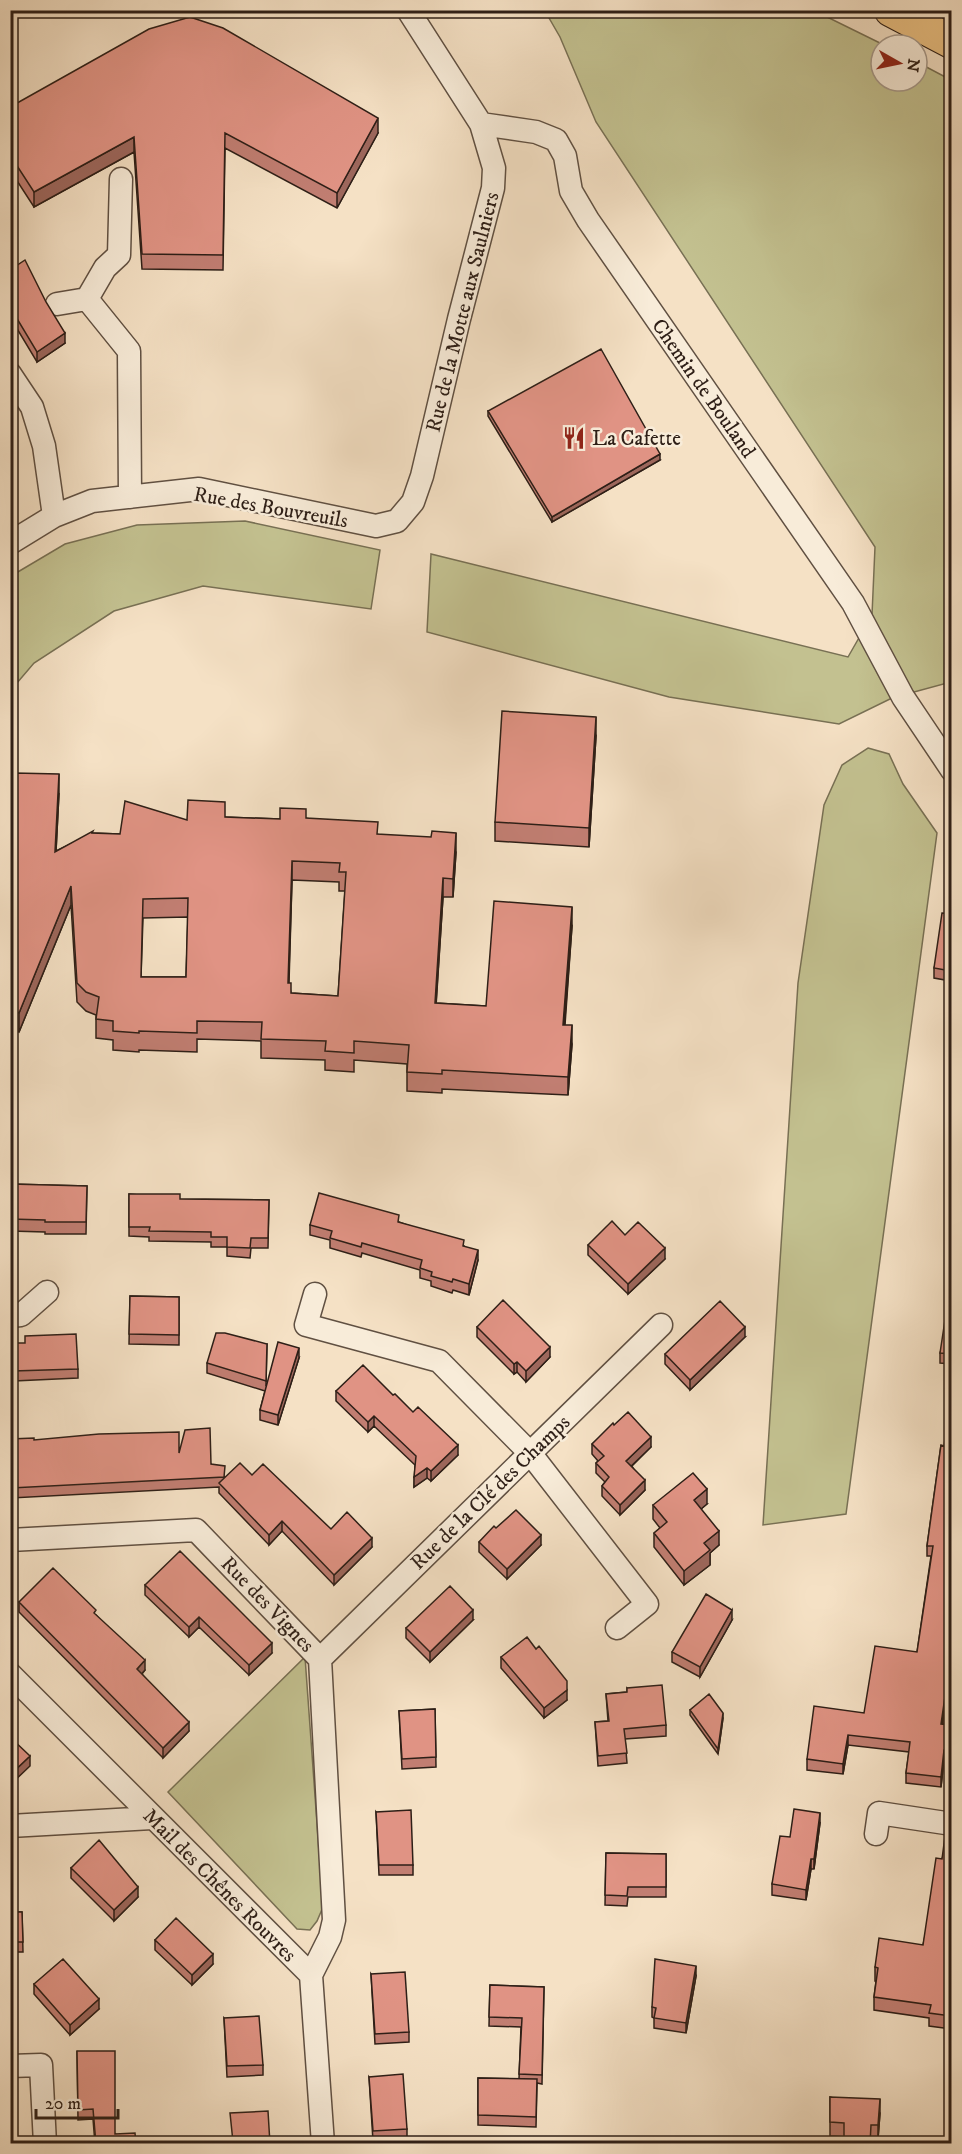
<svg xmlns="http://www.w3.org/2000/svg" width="962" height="2154" font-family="'IM FELL DW Pica',serif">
<rect width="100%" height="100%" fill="#f5e1c5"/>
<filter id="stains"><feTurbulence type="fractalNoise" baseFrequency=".00333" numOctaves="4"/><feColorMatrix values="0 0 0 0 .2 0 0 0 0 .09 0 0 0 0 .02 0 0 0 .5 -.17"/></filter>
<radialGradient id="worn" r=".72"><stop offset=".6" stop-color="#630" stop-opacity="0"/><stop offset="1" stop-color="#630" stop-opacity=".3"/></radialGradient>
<path fill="#c3c190" stroke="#787054" stroke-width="1.5" d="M545,11H815L884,45H881V81H917V62L951,80V682L892,698L839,724L669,697L427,632L431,554L848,657L872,615L875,547L596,122L560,37Z
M245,521L380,550L371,609L203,586L114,611L34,663L11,690V576L65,544L137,525Z
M868,748L889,754L903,784L937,833L846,1514L763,1525L798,983L824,805L842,765Z
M305,1657L323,1907L317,1921L310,1930L297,1929L168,1792Z"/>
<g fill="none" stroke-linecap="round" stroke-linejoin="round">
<g stroke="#605042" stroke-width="25">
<path id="minor" d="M481,124L536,132L556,140L565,156L571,191L588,220L853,603L903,697L952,770
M87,299L105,268L119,255L121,179
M57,304L87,299L129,351L130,497
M10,374L32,407L44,446L54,516
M10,543L54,516L92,501L199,489L376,526L397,521L413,502L422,476L459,319L493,188L494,168L481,124L408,10
M315,1294L306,1325L439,1361L530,1453L647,1604L617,1628
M10,1316L21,1315L47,1292
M10,1540L196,1530L320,1659L334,1920L330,1937L311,1975
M320,1659L661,1325
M10,1674L311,1975L323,2144
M10,1826L152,1818
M876,1834L879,1813L952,1824
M10,2066L41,2065L45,2144"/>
</g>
<g stroke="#2e1f17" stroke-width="35">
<path id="primary" d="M891,10L952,42"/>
</g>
<use href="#minor" stroke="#f8ecd9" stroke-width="22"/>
<use href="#primary" stroke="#eac082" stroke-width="33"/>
</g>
<path fill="#c17e72" stroke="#2e1f17" stroke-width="1.5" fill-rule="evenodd" d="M10,107L378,133L337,208L225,148L223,270L142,269L134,152L34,207L10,170Z
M10,270L65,343L37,362L10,317Z
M488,411L660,460L552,522L488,416Z
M596,736L589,847L495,841V822Z
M59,793L56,851L93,833L120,834L187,820L225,817L280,819L306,818L456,852L453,897H443L436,1003L486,1006L572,926L565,1025L572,1044L568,1095L442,1089V1093L407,1091V1064L354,1060V1072L325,1070V1060L261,1058V1041L197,1039V1052L139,1050V1052L113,1050V1040L96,1038V1015L86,1011L77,1002L71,905L19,1032L10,1026V896ZM292,880L339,882V891H345L338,996L291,993L289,983ZM188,917L186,977H141L143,918Z
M951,914V981L934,978V968Z
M10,1184L87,1186L86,1234H45V1232L10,1231Z
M129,1194L180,1199L269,1200L268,1248H251L250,1258L227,1256V1247H211V1242L149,1241V1237L129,1236Z
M399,1222L464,1246L478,1260L469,1295L453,1290L452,1293L431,1286V1281L420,1278V1270L362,1253L361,1257L330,1248V1240L310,1235V1225Z
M625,1235L665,1259L628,1294L588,1255V1245Z
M130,1296L179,1297V1345L129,1344Z
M951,1321V1364L940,1363V1353Z
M477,1327L550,1357L526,1382L517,1372L514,1374L477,1337Z
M745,1337L690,1390L665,1364V1354Z
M10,1343L78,1369V1378L14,1381L15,1415H10Z
M267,1344L266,1385L299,1358L278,1425L260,1420V1410L265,1391L207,1373V1363Z
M336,1391L393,1395L458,1455L431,1481L427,1478L414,1487L415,1465L374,1426L368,1432L336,1401Z
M614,1425L651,1447L632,1466L645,1490L620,1515L602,1496V1486L605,1482L596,1473V1463L598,1461L592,1454V1444Z
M10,1439L179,1453L211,1464L225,1477L252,1475L331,1529L372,1547L334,1585L282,1531L269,1545L219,1493V1487L11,1498Z
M941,1445L943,1724L951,1725V1761L944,1760L941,1787L906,1783V1773L909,1752L848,1745L843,1774L807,1770V1759L864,1713L917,1652L931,1556H927V1546Z
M707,1504L701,1509L719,1545L710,1553V1565L684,1585L654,1547V1533L660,1528L653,1519V1505Z
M496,1528L541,1545L507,1579L479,1552V1542Z
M145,1585L272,1653L249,1675L199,1627L189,1637L145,1595Z
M19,1602L96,1615L145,1670L142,1674L189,1731L163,1758L19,1612Z
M473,1620L430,1662L406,1638V1628Z
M732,1620L700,1677L672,1662V1652Z
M536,1649L567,1700L544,1718L501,1668V1657Z
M627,1688L666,1725V1736L625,1739L627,1763L598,1766L595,1722L608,1721L606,1694L627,1692Z
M435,1709L436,1767L402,1769L399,1711Z
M690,1710L723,1718L718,1754L690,1715Z
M376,1812L413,1865V1875H379Z
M820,1823L814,1869H811L806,1900L772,1895V1884L790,1837Z
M951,1830V2029L929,2026V2018L874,2010V1997L876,1981H875V1967L923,1945L942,1859Z
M606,1853L666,1854V1897H628L627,1906L605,1905Z
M71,1868L138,1897L114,1921L71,1878Z
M10,1912H22L23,1952H10Z
M155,1940L213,1964L192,1985L155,1950Z
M371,1974L409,2032V2042L375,2044Z
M696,1976L686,2033L654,2028V2018L652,2017V2007Z
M34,1984L99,2009L70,2035L34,1994Z
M490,1985L544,1987L542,2084L537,2083L536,2127L478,2125V2078L519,2079L521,2027L489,2026Z
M224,2018L263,2065V2075L227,2077Z
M77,2051L115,2134L136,2144H95L93,2119L78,2120Z
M369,2077L407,2129V2139L373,2141Z
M830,2097L880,2113L878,2139L830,2136Z"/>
<path fill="#9d675c" stroke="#2e1f17" stroke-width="1.5" d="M378,118V133L337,208V193Z
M134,137V152L34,207V192Z
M65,333V343L37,362V352Z
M660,454V460L552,522V517Z
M596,717V736L589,847V828Z
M59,774V793L55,871V852Z
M456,833V852L453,897V879Z
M292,861V880L288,1002V983Z
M443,878V897L435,1022V1003Z
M71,886V905L19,1032V1013Z
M572,907V926L563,1044V1025Z
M572,1025V1044L568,1095V1077Z
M665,1248V1259L628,1294V1284Z
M478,1250V1260L469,1295V1284Z
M745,1327V1337L690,1390V1380Z
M550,1347V1357L526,1382V1371Z
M299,1348V1358L278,1425V1415Z
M517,1362V1372L514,1374V1364Z
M374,1416V1426L368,1432V1422Z
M651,1437V1447L626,1471V1461Z
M458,1445V1455L431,1481V1471Z
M427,1468V1478L414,1487V1477Z
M645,1480V1490L620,1515V1505Z
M707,1489V1504L694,1515V1500Z
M282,1521V1531L269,1545V1535Z
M719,1531V1545L710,1553V1565L684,1585V1571L704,1543Z
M541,1535V1545L507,1579V1569Z
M372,1538V1547L334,1585V1575Z
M473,1610V1620L430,1662V1652Z
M732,1610V1620L700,1677V1667Z
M199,1617V1627L189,1637V1627Z
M272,1643V1653L249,1675V1665Z
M951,1655V1665L941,1734V1724Z
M145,1660V1670L137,1679V1669Z
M567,1690V1700L544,1718V1708Z
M723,1713V1718L718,1754V1749Z
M189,1722V1731L163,1758V1748Z
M848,1735V1745L843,1774V1764Z
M944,1750V1760L941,1787V1777Z
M30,1756V1766L10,1785V1775Z
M820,1813V1823L814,1869V1859Z
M811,1859V1869L806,1900V1890Z
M138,1887V1897L114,1921V1910Z
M213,1954V1964L192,1985V1975Z
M696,1966V1976L686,2033V2023Z
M99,1999V2009L70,2035V2025Z
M880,2099V2113L878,2139V2125Z"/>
<path fill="#e09384" stroke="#2e1f17" stroke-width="1.5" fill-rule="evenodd" d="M190,17L223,28L378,118L337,193L225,133L223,255L142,254L134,137L34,192L10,155V107L149,29Z
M25,260L46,302L65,333L37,352L10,307V270Z
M601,349L660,454L552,517L488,411Z
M502,711L596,717L589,828L495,822Z
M14,773L59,774L55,852L93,831L92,833L120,834L125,801L187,820L188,800L225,802V817L280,819V808L306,809V818L378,822L377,834L431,837L432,831L456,833L453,879L443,878L435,1003L486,1006L494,901L572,907L563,1025H572L568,1077L442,1070V1074L407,1072L409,1045L354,1041V1053L325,1051L326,1041L261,1039L262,1022L197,1021V1033L139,1031V1033L113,1031V1021L96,1019L99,997L86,992L77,983L71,886L19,1013L10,1008V896L12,887ZM292,861L340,863L339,872H346L338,996L291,993V983H288ZM188,898L186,977H141L143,899Z
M942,913L951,914V971L934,968Z
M10,1184L87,1186L86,1222H45V1220L10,1219Z
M319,1193L399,1215L398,1222L464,1240L463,1246L478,1250L469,1284L453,1279L452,1282L431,1276L432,1272L420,1268L422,1260L362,1243L361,1247L330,1238L332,1231L310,1225Z
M129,1194H180V1199L269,1200L268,1238H251L250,1248L227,1247V1237H211V1232L149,1231L150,1227H129Z
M612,1221L625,1235L638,1222L665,1248L628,1284L588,1245Z
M130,1296L179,1297V1335L129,1334Z
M503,1300L550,1347L526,1371L517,1362L514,1364L477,1327Z
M720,1301L745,1327L690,1380L665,1354Z
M945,1320L951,1321V1354L940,1353Z
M216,1333H225L267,1344L266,1381L207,1363Z
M76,1334L78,1369L13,1371L15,1405L10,1406V1343H25V1336Z
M278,1342L299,1348L278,1415L260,1410Z
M363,1365L393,1395L395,1394L413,1412L418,1407L458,1445L431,1471L427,1468L414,1477L416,1456L374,1416L368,1422L336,1391Z
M951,1400V1655L941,1724L951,1725V1751L944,1750L941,1777L906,1773L910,1742L848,1735L843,1764L807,1759L814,1706L864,1713L875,1646L917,1652L933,1546H927L941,1445L944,1446Z
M628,1412L651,1437L626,1461L645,1480L620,1505L602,1486L609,1477L596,1463L604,1456L592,1444L613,1423L614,1425Z
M210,1428L211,1464L225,1466L224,1477L11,1488L10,1439L34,1438V1440L99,1434L179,1432V1453L185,1430Z
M240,1463L252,1475L263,1464L331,1529L347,1512L372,1538L334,1575L282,1521L269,1535L219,1483Z
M693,1473L707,1489L694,1500L719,1531L704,1543L710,1550L684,1571L654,1533L667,1522L653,1505Z
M516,1510L541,1535L507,1569L479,1542L494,1526L496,1528Z
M180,1551L272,1643L249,1665L199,1617L189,1627L145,1585Z
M53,1568L96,1610L94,1613L145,1660L137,1669L189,1722L163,1748L19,1602Z
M450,1586L473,1610L430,1652L406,1628Z
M706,1594L732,1610L700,1667L672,1652Z
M527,1637L536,1649L539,1646L567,1681V1690L544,1708L501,1657Z
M662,1685L666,1725L624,1729L627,1753L598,1756L595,1722L609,1721L606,1694L627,1692V1688Z
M709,1694L723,1713L718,1749L690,1710Z
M435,1709L436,1757L402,1759L399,1711Z
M10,1737L30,1756L10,1775Z
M794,1809L820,1813L814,1859H811L806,1890L772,1884L780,1836L790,1837Z
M411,1810L413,1865H379L376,1812Z
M946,1829L951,1830V2016L929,2013L931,2005L874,1997L878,1968L875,1967L879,1938L923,1945L936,1858L942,1859Z
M99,1840L138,1887L114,1910L71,1868Z
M606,1853L666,1854V1887H628L627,1896L605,1895Z
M10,1912H22L23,1942H10Z
M176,1918L213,1954L192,1975L155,1940Z
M63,1959L99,1999L70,2025L34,1984Z
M655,1959L696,1966L686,2023L654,2018L656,2008L652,2007Z
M405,1972L409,2032L375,2034L371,1974Z
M490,1985L544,1987L542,2075L519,2074L522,2018L489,2017Z
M259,2016L263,2065L227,2066L224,2018Z
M77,2051H115V2134L135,2133L136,2144H96L93,2109L78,2110Z
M403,2074L407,2129L373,2131L369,2077Z
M478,2078L537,2079L536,2117L478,2115Z
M830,2097L880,2099L878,2125H871L870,2144H844V2123L830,2122Z
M268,2111L270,2144H231L233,2142L230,2113Z"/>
<defs>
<g id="restaurant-bare" transform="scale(1.8)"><path d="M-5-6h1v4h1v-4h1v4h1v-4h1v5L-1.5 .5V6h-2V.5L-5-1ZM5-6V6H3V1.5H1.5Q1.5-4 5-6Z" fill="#8f2418" stroke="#f8ecd9" stroke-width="2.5" paint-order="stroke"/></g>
</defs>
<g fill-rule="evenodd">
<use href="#restaurant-bare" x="574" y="438"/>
</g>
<g text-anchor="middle" stroke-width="5" stroke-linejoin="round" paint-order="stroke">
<g font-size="21" fill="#2e1f17" stroke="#f8ecd9">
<text transform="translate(462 312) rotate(-76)" y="7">Rue de la Motte aux Saulniers</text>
<text transform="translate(704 388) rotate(55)" y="7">Chemin de Bouland</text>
<text transform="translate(271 507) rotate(10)" y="7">Rue des Bouvreuils</text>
<text transform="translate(490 1492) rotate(-44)" y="7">Rue de la Clé des Champs</text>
<text transform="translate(268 1604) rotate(46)" y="7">Rue des Vignes</text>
<text transform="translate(220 1885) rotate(45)" y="7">Mail des Chênes Rouvres</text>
</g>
<g font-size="21" fill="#2e1f17" stroke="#f8ecd9" text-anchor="start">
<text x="592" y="445">La Cafette</text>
</g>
</g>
<rect width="962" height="2154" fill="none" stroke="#f5e1c5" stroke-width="36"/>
<rect x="12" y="12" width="938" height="2130" fill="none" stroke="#2e1f17" stroke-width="3"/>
<rect x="18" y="18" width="926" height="2118" fill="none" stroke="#2e1f17" stroke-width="1.5"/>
<g transform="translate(899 63) rotate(99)"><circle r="28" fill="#f8ecd9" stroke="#a79a8b" stroke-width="1.5"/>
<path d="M0-4.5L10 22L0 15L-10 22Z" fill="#8f2418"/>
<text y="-9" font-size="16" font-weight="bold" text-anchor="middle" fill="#2e1f17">N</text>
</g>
<path d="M36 2109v9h82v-9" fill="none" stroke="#2e1f17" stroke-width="3"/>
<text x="45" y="2109" font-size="18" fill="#2e1f17" stroke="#f8ecd9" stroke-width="4.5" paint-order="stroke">20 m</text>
<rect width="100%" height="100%" filter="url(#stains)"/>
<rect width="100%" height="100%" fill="url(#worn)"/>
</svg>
